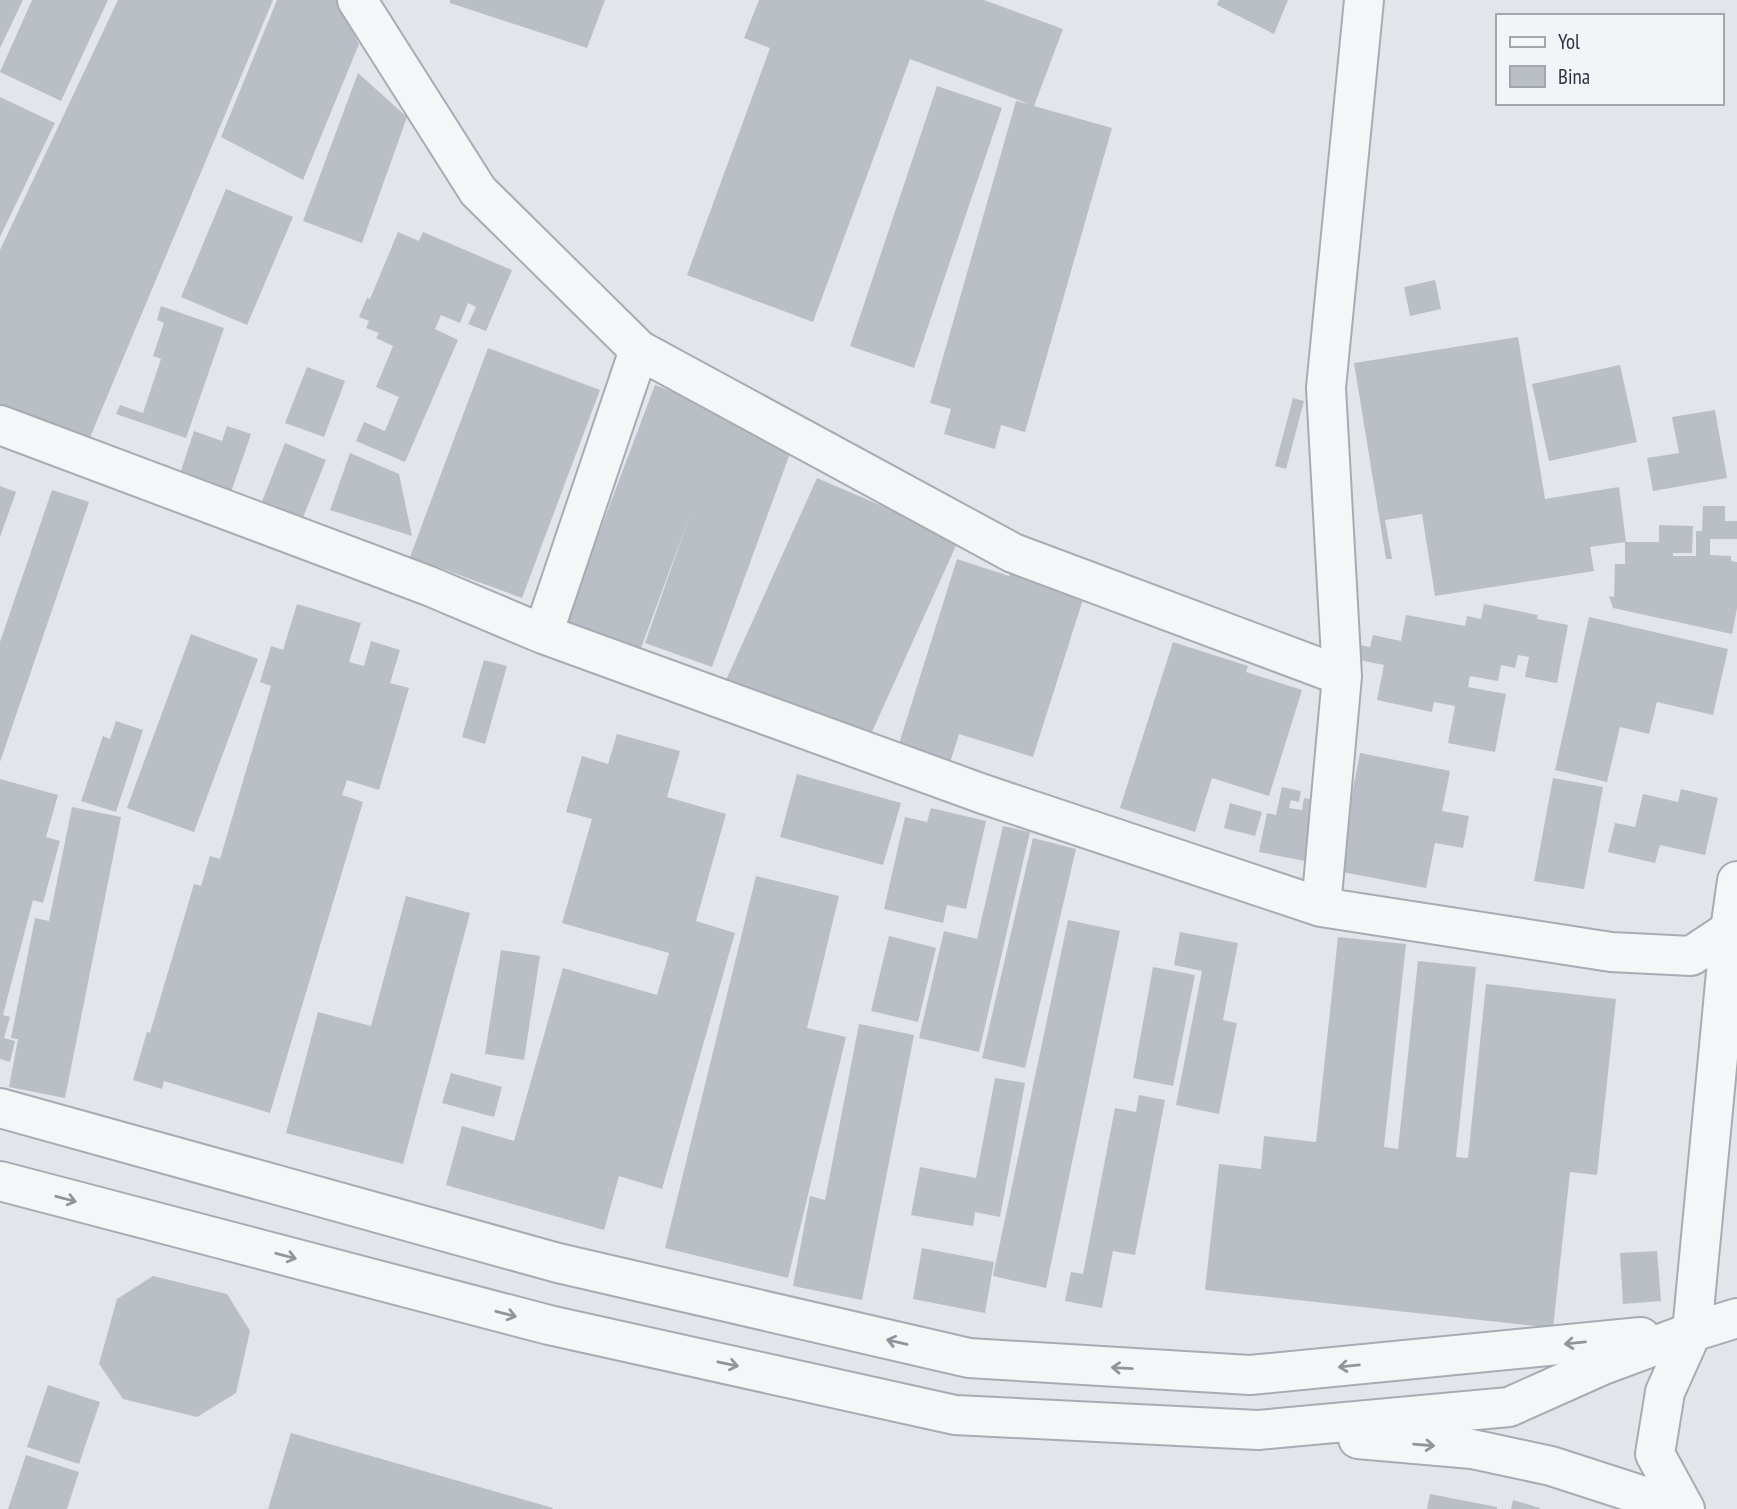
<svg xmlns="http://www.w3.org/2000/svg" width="1737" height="1509" font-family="'PT Sans Narrow',sans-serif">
<rect width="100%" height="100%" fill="#e2e5ea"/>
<path fill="#babfc6" d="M0,0H23L0,48Z
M32,0H108L61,101L0,72Z
M118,0H273L86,447L0,412V250Z
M277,0H336L359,44L303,180L221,137Z
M450,0H605L587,48L450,3Z
M759,0H984L1063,29L1034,106L1112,128L1025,432L1001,425L995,449L944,434L951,409L930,403L1016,101L1029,104L910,59L813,322L687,275L770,48L744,38Z
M1219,0H1288L1274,34L1217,5Z
M358,73L407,117L362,243L303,221Z
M937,86L1002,108L914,368L850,346Z
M0,97L55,123L0,237Z
M226,189L293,217L247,325L181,297Z
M398,232L419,241L423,232L512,270L486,331L468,324L476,307L468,303L460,323L441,315L435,329L458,340L405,462L356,441L364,422L385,431L399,397L376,387L393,346L376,338L379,333L366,328L369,321L359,317L367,298L370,299Z
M1435,280L1441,309L1410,316L1404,287Z
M161,306L224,328L186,438L116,414L120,405L143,413L161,359L153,356L164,323L157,320Z
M1518,337L1545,499L1619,487L1626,542H1659V525L1693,526L1692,553H1673V556H1696V531H1702L1703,506H1725V521H1737V539H1710V555L1731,556V561L1737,562V608L1732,634L1613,608L1609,596L1614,597L1615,564H1625V542L1590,547L1594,571L1435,596L1422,514L1385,520L1392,559H1386L1354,363Z
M488,348L600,390L522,598L410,557Z
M1620,365L1637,442L1549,461L1532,384Z
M307,367L345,381L324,437L285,423Z
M655,385L796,437L712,667L645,643L690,515L637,659L562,631Z
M1293,398L1304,401L1286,469L1275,466Z
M1715,410L1727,478L1653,491L1647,458L1679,453L1672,417Z
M227,426L251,434L230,495L179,477L194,431L222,441Z
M285,443L326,460L302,520L261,504Z
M350,453L399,474L412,536L330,510Z
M817,478L959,539L867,743L726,680Z
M0,486L16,492L0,537Z
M52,490L89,502L0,762V642Z
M957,559L1009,576L1010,573L1084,596L1033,757L959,734L950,763L898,747Z
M297,604L361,623L349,662L364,666L371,641L400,650L390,683L409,688L379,790L347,780L342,795L363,802L270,1113L164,1081L162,1089L133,1080L147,1032L150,1033L194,884L201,886L210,856L220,859L271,686L260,682L271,646L283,650Z
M1484,604L1538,615L1537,619L1568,625L1557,683L1525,677L1529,657L1518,655L1515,668L1501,665L1498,681L1470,676L1468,687L1506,694L1495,752L1448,743L1455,706L1434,702L1432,712L1377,700L1384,665L1349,658L1351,643L1370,647L1373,635L1401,641L1406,615L1465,626L1467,616L1481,619Z
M1589,617L1728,649L1713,715L1657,702L1649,734L1620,727L1607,782L1555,770Z
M191,634L258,659L194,832L127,808Z
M1173,642L1248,666L1246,672L1302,690L1269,796L1212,778L1195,832L1120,808Z
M484,660L507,666L485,744L462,737Z
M116,721L143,730L116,812L81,801L103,736L110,739Z
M617,734L680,751L667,797L726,814L696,921L735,933L662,1189L619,1176L604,1230L446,1185L462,1126L514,1141L563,968L657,995L669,953L562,923L592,819L566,812L582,756L608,764Z
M1360,753L1450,771L1442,811L1469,816L1463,848L1435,843L1426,888L1337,871Z
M797,774L901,803L883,865L780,837Z
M1553,778L1603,787L1584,889L1534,881Z
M0,779L58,795L46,837L60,841L43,903L33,900L3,1015L10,1017L4,1038L15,1041L10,1062L0,1059Z
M1282,787L1301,791L1299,802L1291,800L1289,808L1302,810L1304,798L1322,801L1310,862L1259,852L1267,813L1276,815Z
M1681,789L1718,798L1705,855L1660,845L1655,863L1608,852L1615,823L1635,827L1643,794L1678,802Z
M1230,803L1262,812L1255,836L1224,828Z
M72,807L121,817L65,1098L9,1087L18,1039L11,1038L35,918L49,921Z
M931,808L986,821L966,909L947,905L943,923L884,909L905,817L927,822Z
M1003,826L1030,832L979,1052L919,1038L944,931L977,939Z
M1033,838L1076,849L1025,1068L982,1058Z
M756,876L839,896L807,1028L846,1037L788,1278L665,1248Z
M406,896L470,913L403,1164L286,1133L318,1012L371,1026Z
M1068,920L1120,931L1046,1288L993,1276Z
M1180,932L1238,943L1223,1020L1237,1023L1219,1114L1176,1105L1202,971L1174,965Z
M889,936L936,948L918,1022L871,1011Z
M1338,937L1406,944L1384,1147L1398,1149L1418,961L1476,967L1456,1157L1468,1158L1486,984L1616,999L1597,1175L1570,1172L1553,1328L1205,1290L1219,1164L1261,1169L1264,1136L1316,1142Z
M501,950L540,956L524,1060L485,1054Z
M1153,967L1195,975L1173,1086L1133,1078Z
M859,1024L914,1035L862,1300L793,1286L810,1196L825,1200Z
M451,1073L502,1087L494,1117L442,1103Z
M995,1078L1025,1083L1000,1217L975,1212L973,1226L911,1215L920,1167L976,1178Z
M1139,1095L1165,1100L1135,1255L1113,1251L1102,1308L1065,1301L1071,1272L1083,1274L1115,1108L1136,1112Z
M922,1248L994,1262L985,1313L913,1299Z
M1657,1251L1661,1301L1623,1304L1620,1253Z
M153,1276L227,1294L250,1331L236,1393L197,1417L123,1399L99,1364L117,1299Z
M48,1385L100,1402L79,1464L27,1447Z
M291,1433L553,1508L552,1509H268Z
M26,1455L79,1472L67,1509H8Z
M1430,1494L1497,1507V1509H1427Z
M1513,1500L1540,1508V1509H1511Z"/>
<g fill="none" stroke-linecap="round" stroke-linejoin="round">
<g stroke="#a7acb4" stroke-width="42">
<path id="minor" d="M357,0L478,191L639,350L1013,553L1342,676
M0,425L429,586L543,634L983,794L1321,907L1611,952L1691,956L1730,930L1737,928
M543,634L639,350
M1321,907L1342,676L1326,388L1364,0
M0,1108L558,1263L969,1358L1250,1375L1641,1337
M0,1181L549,1325L955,1415L1258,1430L1509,1407L1603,1365L1692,1332L1737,1318
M1358,1439L1472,1449L1551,1466L1684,1509
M1685,1509L1655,1454L1665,1392L1692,1332L1730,930L1737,881"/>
</g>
<use href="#minor" stroke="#f5f6f8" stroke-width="38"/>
</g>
<defs><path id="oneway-shaft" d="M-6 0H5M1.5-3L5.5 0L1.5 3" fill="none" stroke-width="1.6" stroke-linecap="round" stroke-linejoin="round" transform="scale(1.75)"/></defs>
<g stroke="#90959c">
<use href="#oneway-shaft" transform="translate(66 1199) rotate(15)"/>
<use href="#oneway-shaft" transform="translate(286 1256) rotate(15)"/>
<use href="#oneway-shaft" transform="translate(506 1314) rotate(15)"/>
<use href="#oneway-shaft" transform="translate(897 1342) rotate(-167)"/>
<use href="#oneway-shaft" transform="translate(1575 1343) rotate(174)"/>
<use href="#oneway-shaft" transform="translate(728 1364) rotate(12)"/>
<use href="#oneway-shaft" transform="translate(1349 1366) rotate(174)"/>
<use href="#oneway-shaft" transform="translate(1122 1368) rotate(-177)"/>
<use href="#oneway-shaft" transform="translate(1424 1445) rotate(5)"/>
</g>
<rect x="1496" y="14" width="228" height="91" fill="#f2f4f7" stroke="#a2a7ae" stroke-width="2"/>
<rect x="1510" y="37" width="35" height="10" fill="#f5f6f8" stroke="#a2a7ae" stroke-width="2"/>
<text x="1558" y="49" font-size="21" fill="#2b3441">Yol</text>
<rect x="1510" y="66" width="35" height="21" fill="#babfc6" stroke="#a2a7ae" stroke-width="2"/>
<text x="1558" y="84" font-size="21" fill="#2b3441">Bina</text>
</svg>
